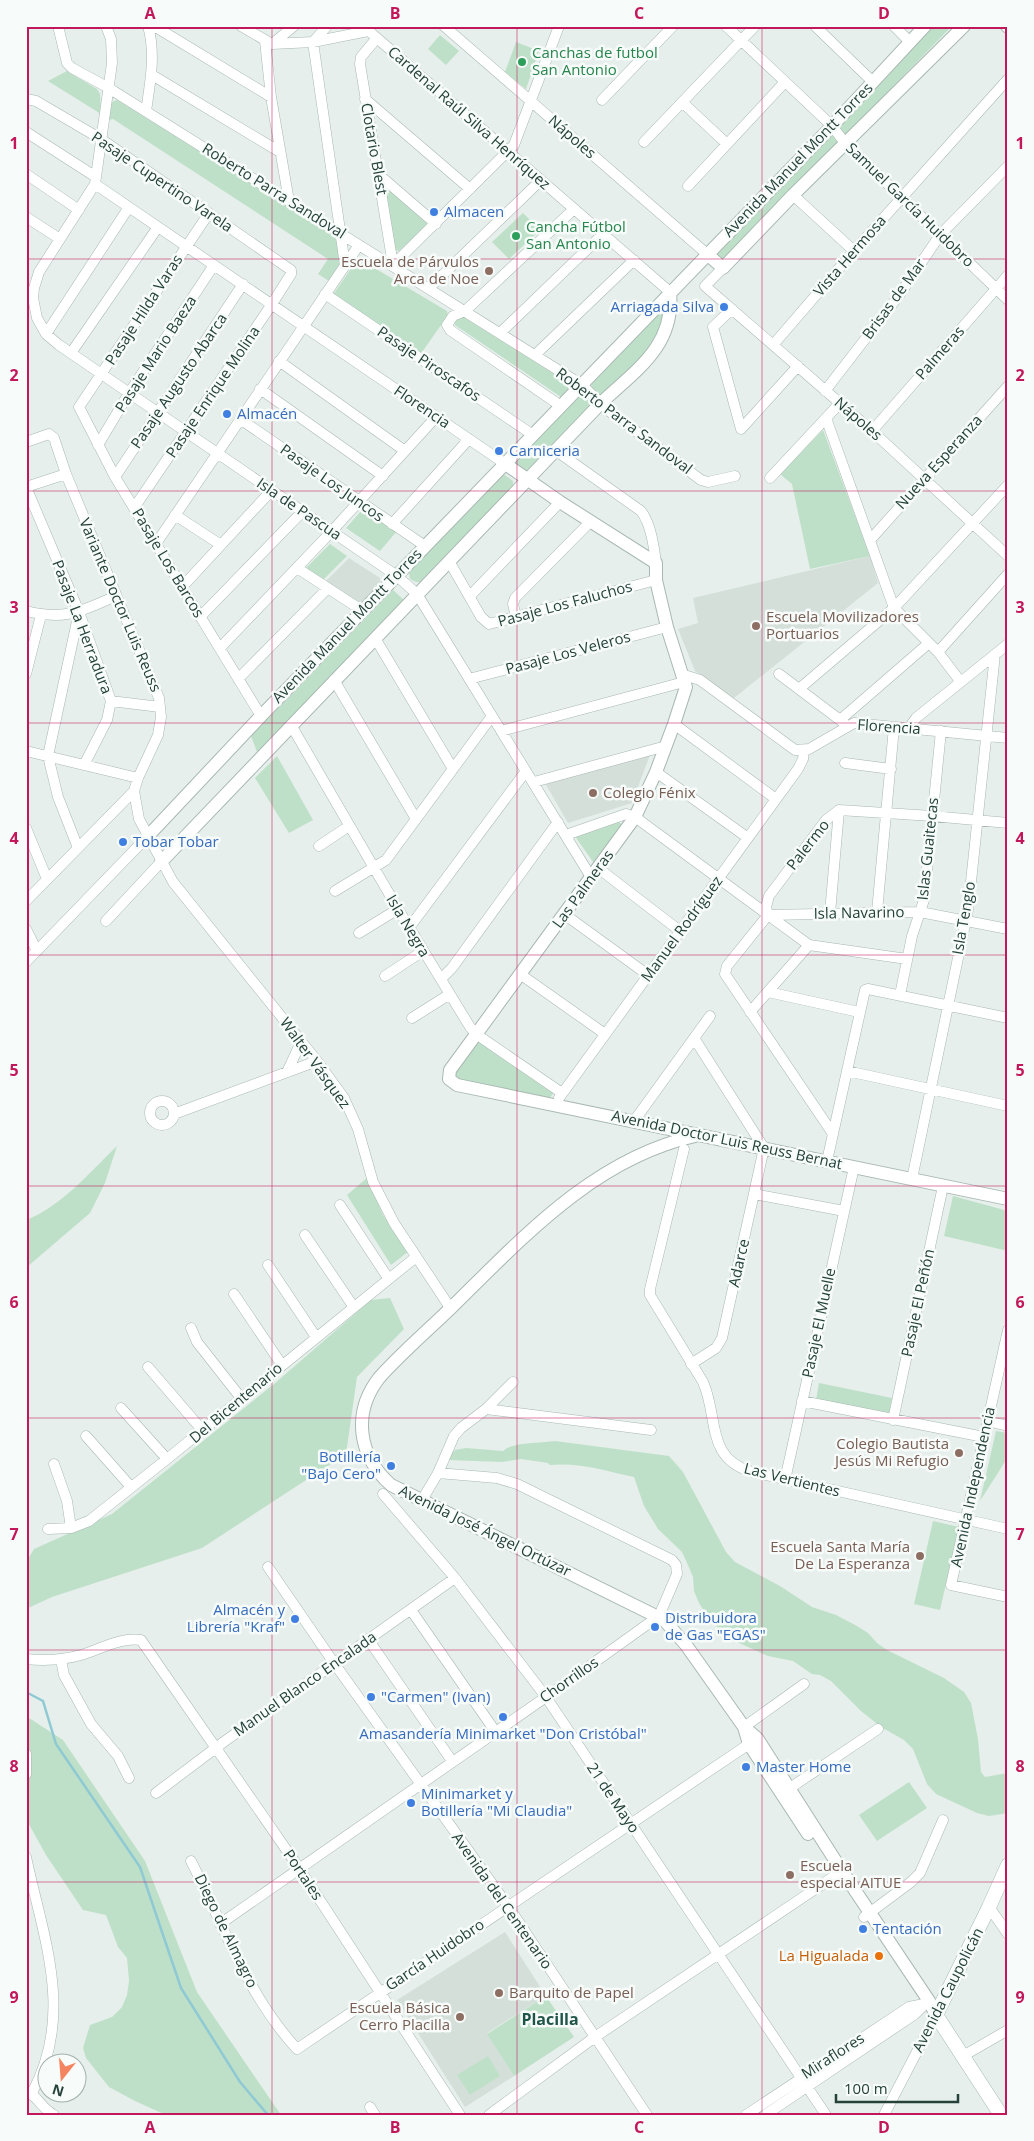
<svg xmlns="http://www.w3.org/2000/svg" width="1034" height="2141" font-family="'Open Sans',sans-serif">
<rect width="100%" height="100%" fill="#e6efeb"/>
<path fill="#d4dfda" d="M870,556L878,583L734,698L695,671L678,629L698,623L693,598Z
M349,558L380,578V583L359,606L324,583Z
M650,755L632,803L568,823L545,783Z
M505,1932L546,1996L487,2033L514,2076L465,2107L397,2000Z"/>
<path fill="#bfe0c8" d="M931,26H952L722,262L714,255Z
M440,35L459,51L446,65L428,49Z
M516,42L539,51L526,89L505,72Z
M67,71L97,89L100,94L101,114L48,81Z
M117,100L338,237L343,260L329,281L318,274L328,259L113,119L109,120V103Z
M384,184L428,224L399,251L395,250Z
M523,213L540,230L509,259L492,242Z
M357,260H361L447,311L448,315L420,355L332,296Z
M663,309L665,311C664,316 664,322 662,326C655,346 618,390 599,396L591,387L592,382Z
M462,316L572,385L561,397L455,325L454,321Z
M583,394L592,403V408L528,473L515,463L578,396Z
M823,430L870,556L810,569L792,484L780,474Z
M505,475L513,481V486L420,582H416L410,579L409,572L500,476Z
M363,509L397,531L380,551L346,528Z
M330,544L347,556L322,581L305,569Z
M393,590L405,601L335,675L257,752L251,736Z
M277,756L313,820L289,833L255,778Z
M618,821L625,827L596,866L574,835Z
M479,1038L555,1091L549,1099L456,1079L454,1072Z
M117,1146L105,1183L90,1213L27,1267L26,1220C62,1206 89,1173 117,1146Z
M368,1177L383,1215L409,1251L391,1265L347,1195Z
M953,1196L1008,1211V1251L944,1236Z
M390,1298L404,1329L357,1377L346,1454L202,1548L52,1597L26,1609V1562L34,1549L112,1514L274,1384L371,1300Z
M819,1383L892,1398L889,1415L816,1400Z
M996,1431L1008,1433V1457L980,1501Z
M555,1441L669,1456L683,1472L726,1552L735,1562L780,1586L812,1607L836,1615L857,1626L868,1633L877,1643L887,1650L944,1678L964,1692L971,1703L978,1739L981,1772L985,1777L1008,1773V1813L989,1816L977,1813L936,1794L927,1784L913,1749L904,1740L881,1727L861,1711L831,1681L820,1675L812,1674L793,1661L768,1656L726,1637L706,1614L699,1603L694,1591L693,1577L688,1565L682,1552L658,1529L644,1506L634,1477C606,1471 579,1462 550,1465L548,1463L521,1459L502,1462L447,1460L455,1450L466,1448L503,1451C512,1442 542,1443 555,1441Z
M933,1521L959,1527L940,1610L914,1604Z
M26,1716L63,1740L145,1861L197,1992L281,2115H166L135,2101L109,2087L86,2058L83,2048L90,2025L112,2017L122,2007L127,1995L129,1981L127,1958L118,1947L106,1915L83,1910L46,1855L26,1819Z
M909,1782L927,1808L877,1841L859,1815Z
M546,1996L574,2037L514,2076L487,2034Z
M488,2056L500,2076L470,2095L457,2075Z"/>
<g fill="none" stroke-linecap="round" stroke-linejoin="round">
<path stroke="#8ec9d4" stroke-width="2.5" d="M26,1692L43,1701L56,1744L140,1867L181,1988L240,2082L268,2115"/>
<g stroke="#a8b8b2" stroke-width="11">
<path id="minor" d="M58,26L67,63L72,68L107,87L582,385L609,411L701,480L708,482L735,476
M106,26L111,39L112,63L95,184L39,272L34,288L33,298L37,318L46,334L59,345L397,576L417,594L591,877
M154,26L271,97
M241,26L272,44L313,42L368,31
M327,26L313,42L345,265
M363,26L670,292
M444,26L707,254
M726,26L832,126L845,143L1008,300
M815,26L873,82
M894,26L910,42
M377,38L361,57L360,64L393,265
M265,41L271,97L289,201
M272,44L294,26
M152,75L280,152
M26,99L36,101L101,139L291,270V274L272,304L134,508
M365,99L470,189
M602,100L673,26
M682,102L727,144
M146,111C150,84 156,54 148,26
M26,132L96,177
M644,142L755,26
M26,174L79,210
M378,174L436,224
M95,184L504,463
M688,186L785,82
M793,195L854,251
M209,213L79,407L115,477L261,716
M26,217L60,239
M393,265L514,145L559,26
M723,268L705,286L872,431L1008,556
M429,288L541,180
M325,294L533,435
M732,309L713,327L741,429
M500,333L603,234
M46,334L129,207
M773,345L854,251L1008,79
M71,353L158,227
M535,355L634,260
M279,361L405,451
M260,389L383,476
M825,391L900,294L940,235L1008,166
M561,406L450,330L447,325L453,316L465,311L574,209
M826,418L894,608L938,652L960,681
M240,419L425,546
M741,429L798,366
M872,431L1008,275
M26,442L49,434L54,438L66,474L159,698L161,717L158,735L138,778L134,791L139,819L173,882L317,1061L344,1098L358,1129L373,1182L394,1223L451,1309
M98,445L129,393L214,265
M555,450L641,511C651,524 654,547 656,563
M115,477L243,284
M770,478L840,403
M26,487L79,612L111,701L107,720L84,765
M26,487L66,474
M175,515L221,545
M392,524L469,439
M871,539L1008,386
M155,545L359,245
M449,561L481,617L489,624L656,580
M297,568L363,611
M182,587L272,490
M470,596L560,502
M26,611C66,621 81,611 116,596
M200,617L303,511
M516,617L513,604L515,598L591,521
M375,638L453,769
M220,648L332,531L436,417
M938,652L1008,574
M26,674L41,615
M681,674L700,680L795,750L809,749L854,723L1008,738
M779,674L844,723
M238,679L328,588
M469,679L667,627
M334,680L416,819
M799,689L894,608L1008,485
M111,701L160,707
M840,720L929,643
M674,724L776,799
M291,725L398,909L470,1027L476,1034L562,1093
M909,728L916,718L1008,644
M501,731L684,682
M26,751L138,778
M845,763L891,769
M656,772L748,838
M534,782L666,746
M26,828L47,879
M566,835L626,814L635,817L809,945L907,959
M319,846L349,826
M78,848L58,797L48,756L79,612
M598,868L680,931
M335,891L386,860L492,716
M26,901L134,791
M877,912L894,727
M830,913L839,810
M564,914L648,975
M768,915L766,907L769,896L826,820L839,810L932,816L1008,823
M768,915L727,966L725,974L833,1134
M768,915L920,912L1008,929
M106,921L161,862
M409,928L526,771
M26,929L37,951
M359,933L398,909
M26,962L148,836
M520,974L605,1034
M385,976L423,951
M441,979L452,968L558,822
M768,992L859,1012
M900,995L912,936L924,900L941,731
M750,1012L809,945
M412,1018L450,994
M847,1071L1008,1106
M287,1072L301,1042
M559,1098L798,769L803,759L804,751
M150 1113a12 12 0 1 1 24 0a12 12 0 1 1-24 0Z
M174,1114L317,1061
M634,1121L710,1016
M684,1149L650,1289V1295L703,1382C719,1418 705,1458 752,1472L1008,1529
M827,1161L865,990L868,989L1008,1018
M912,1179L968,910L995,654
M754,1194L844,1211
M340,1205L388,1278
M305,1235L353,1306
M268,1265L316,1337
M234,1294L282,1365
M191,1328L197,1342L241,1398
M1008,1330L951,1585L1008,1597
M691,1364L716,1348L722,1338L764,1148L694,1038
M148,1367L203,1431
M802,1401L984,1437
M121,1408L167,1459
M486,1409L513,1382
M893,1420L943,1186
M987,1421L1008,1426
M86,1436L131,1487
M54,1464L67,1501L71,1528
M785,1480L854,1167
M383,1494L455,1578L546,1697L826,2115
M422,1500L438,1473L454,1436L461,1428L486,1409L651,1430
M48,1529L71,1528L89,1521L167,1459L416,1257
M268,1567L334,1663L508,1906L647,2115
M411,1610L495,1731
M368,1639L452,1761
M26,1659C45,1661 63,1660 81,1655C101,1649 120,1637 141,1640L299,1868L460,2115
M61,1660L64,1675L91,1724L118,1756L129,1778
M744,1727L804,1684
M26,1754V1774
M784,1792L878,1729
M156,1793L225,1741L455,1578
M26,1857C43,1937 75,2014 32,2093
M191,1861C224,1926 247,1995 297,2049L749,1744
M989,1907L1008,1934
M864,1917L911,1882L920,1873L943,1820
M220,1924L546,1697L659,1616L677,1574L676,1565L672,1560L517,1484L497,1478L438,1473
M963,2056L1008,2030
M27,2092C38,2096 41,2108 54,2115
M370,2107L375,2115
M489,2115L595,2037L842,1871
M746,2115L909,2007L924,2004
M765,2115L915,2014L926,2003
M884,2115L936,2015"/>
</g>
<g stroke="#a8b8b2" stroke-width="14">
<path id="tertiary" d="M1007,26L1008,27
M707,254L723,268L793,195L964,26
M504,463L560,502L656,563V580L667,627L686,687L674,724L656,772L635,817L450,1070L449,1079L457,1085L1008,1199
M148,836L261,716L832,126L925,26
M161,862L601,403C636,370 675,346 670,292
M695,1136C597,1158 527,1233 458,1301C432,1327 403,1351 379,1378C352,1413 358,1456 391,1485L664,1620L686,1645L744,1727L757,1738L842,1871L929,2001L936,2015
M744,1727L749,1744L808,1834"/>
</g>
<g stroke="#a4bbb3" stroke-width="15">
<path id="secondary" d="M1001,2115L936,2015L989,1907L1008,1865"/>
</g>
<use href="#minor" stroke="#fff" stroke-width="10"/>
<use href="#tertiary" stroke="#fff" stroke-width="12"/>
<use href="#secondary" stroke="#fff" stroke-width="14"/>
</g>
<path fill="none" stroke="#c2185b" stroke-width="1" stroke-opacity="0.55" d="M272,26V2115M517,26V2115M762,26V2115M26,259H1008M26,491H1008M26,723H1008M26,955H1008M26,1186H1008M26,1418H1008M26,1650H1008M26,1882H1008"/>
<g fill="#2e9e5b" stroke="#f7fbf9" stroke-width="2">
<circle cx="522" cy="62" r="5"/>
<circle cx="516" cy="236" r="5"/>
</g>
<g fill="#3f7fe0" stroke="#f7fbf9" stroke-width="2">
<circle cx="434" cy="212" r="5"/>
<circle cx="724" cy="307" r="5"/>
<circle cx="227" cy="414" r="5"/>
<circle cx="499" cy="451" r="5"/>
<circle cx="123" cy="842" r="5"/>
<circle cx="391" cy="1466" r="5"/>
<circle cx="295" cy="1619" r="5"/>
<circle cx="655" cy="1627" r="5"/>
<circle cx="371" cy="1697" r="5"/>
<circle cx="503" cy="1717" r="5"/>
<circle cx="746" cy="1767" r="5"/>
<circle cx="411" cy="1803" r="5"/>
<circle cx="863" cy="1929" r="5"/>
</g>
<g fill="#8d6e63" stroke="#f7fbf9" stroke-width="2">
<circle cx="489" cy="271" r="5"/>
<circle cx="756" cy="626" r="5"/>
<circle cx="593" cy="793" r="5"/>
<circle cx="959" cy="1453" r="5"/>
<circle cx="920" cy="1556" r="5"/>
<circle cx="790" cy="1875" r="5"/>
<circle cx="499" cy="1993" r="5"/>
<circle cx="460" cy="2017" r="5"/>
</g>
<circle fill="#e8710a" stroke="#f7fbf9" stroke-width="2" cx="879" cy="1956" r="5"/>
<g text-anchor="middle" stroke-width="5" stroke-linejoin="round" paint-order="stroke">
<g font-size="15" fill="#27864d" stroke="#f7fbf9" text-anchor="start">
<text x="532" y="58">Canchas de futbol<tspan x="532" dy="17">San Antonio</tspan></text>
<text x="526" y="232">Cancha Fútbol<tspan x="526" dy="17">San Antonio</tspan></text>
</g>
<g font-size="15" fill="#24423a" stroke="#f7fbf9">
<text transform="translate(469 118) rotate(41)" y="5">Cardenal Raúl Silva Henríquez</text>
<text transform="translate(572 137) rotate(41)" y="5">Nápoles</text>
<text transform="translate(374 149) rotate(80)" y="5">Clotario Blest</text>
<text transform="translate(798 160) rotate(-46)" y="5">Avenida Manuel Montt Torres</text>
<text transform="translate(162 182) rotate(34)" y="5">Pasaje Cupertino Varela</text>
<text transform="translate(274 191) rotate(32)" y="5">Roberto Parra Sandoval</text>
<text transform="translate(910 205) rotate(44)" y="5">Samuel García Huidobro</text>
<text transform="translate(850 256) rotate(-49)" y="5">Vista Hermosa</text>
<text transform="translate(894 299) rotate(-54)" y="5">Brisas de Mar</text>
<text transform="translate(144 310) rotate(-57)" y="5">Pasaje Hilda Varas</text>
<text transform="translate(940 353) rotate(-49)" y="5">Palmeras</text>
<text transform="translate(156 354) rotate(-57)" y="5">Pasaje Mario Baeza</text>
<text transform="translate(429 364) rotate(34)" y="5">Pasaje Piroscafos</text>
<text transform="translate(179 381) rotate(-56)" y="5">Pasaje Augusto Abarca</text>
<text transform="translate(213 392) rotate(-56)" y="5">Pasaje Enrique Molina</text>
<text transform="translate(422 407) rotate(34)" y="5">Florencia</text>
<text transform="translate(858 419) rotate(41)" y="5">Nápoles</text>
<text transform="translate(624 421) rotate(37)" y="5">Roberto Parra Sandoval</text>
<text transform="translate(939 462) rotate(-48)" y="5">Nueva Esperanza</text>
<text transform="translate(332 483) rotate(35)" y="5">Pasaje Los Juncos</text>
<text transform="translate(299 509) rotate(34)" y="5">Isla de Pascua</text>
<text transform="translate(168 563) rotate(59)" y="5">Pasaje Los Barcos</text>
<text transform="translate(565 604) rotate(-15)" y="5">Pasaje Los Faluchos</text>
<text transform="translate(120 605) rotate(67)" y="5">Variante Doctor Luis Reuss</text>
<text transform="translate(347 626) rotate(-46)" y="5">Avenida Manuel Montt Torres</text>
<text transform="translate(82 627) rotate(69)" y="5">Pasaje La Herradura</text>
<text transform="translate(568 653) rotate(-15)" y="5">Pasaje Los Veleros</text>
<text transform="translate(889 727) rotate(4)" y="5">Florencia</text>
<text transform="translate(808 845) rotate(-52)" y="5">Palermo</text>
<text transform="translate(928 849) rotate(-84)" y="5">Islas Guaitecas</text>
<text transform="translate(583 889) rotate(-54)" y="5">Las Palmeras</text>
<text transform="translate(859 913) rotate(-1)" y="5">Isla Navarino</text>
<text transform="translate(964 918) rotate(-80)" y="5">Isla Tenglo</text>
<text transform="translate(408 926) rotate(59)" y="5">Isla Negra</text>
<text transform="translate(682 929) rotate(-54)" y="5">Manuel Rodríguez</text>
<text transform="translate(315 1063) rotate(54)" y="5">Walter Vásquez</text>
<text transform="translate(727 1140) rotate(12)" y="5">Avenida Doctor Luis Reuss Bernat</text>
<text transform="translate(739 1263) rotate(-77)" y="5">Adarce</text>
<text transform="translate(918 1303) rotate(-78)" y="5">Pasaje El Peñón</text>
<text transform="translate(819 1323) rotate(-78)" y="5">Pasaje El Muelle</text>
<text transform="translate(236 1403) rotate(-40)" y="5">Del Bicentenario</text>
<text transform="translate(792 1480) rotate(14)" y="5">Las Vertientes</text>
<text transform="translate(973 1487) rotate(-78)" y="5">Avenida Independencia</text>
<text transform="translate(485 1531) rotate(26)" y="5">Avenida José Ángel Ortúzar</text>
<text transform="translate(569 1680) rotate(-35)" y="5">Chorrillos</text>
<text transform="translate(305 1684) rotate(-35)" y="5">Manuel Blanco Encalada</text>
<text transform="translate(613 1798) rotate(56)" y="5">21 de Mayo</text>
<text transform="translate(303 1875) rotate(56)" y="5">Portales</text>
<text transform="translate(502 1901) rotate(55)" y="5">Avenida del Centenario</text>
<text transform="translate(226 1931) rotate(64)" y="5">Diego de Almagro</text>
<text transform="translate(435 1955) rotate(-34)" y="5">García Huidobro</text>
<text transform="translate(948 1990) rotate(-63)" y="5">Avenida Caupolicán</text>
<text transform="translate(833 2056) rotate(-33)" y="5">Miraflores</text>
</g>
<g font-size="15" fill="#366cbe" stroke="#f7fbf9" text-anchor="start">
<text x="444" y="217">Almacen</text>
<text x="714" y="312" text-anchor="end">Arriagada Silva</text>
<text x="237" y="419">Almacén</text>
<text x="509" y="456">Carniceria</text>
<text x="133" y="847">Tobar Tobar</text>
<text x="381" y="1462" text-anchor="end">Botillería<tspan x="381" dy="17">"Bajo Cero"</tspan></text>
<text x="285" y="1615" text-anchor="end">Almacén y<tspan x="285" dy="17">Librería "Kraf"</tspan></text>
<text x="665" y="1623">Distribuidora<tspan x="665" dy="17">de Gas "EGAS"</tspan></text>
<text x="381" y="1702">"Carmen" (Ivan)</text>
<text x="503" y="1739" text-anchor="middle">Amasandería Minimarket "Don Cristóbal"</text>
<text x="756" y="1772">Master Home</text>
<text x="421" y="1799">Minimarket y<tspan x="421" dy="17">Botillería "Mi Claudia"</tspan></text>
<text x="873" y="1934">Tentación</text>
</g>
<g font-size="15" fill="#785e54" stroke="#f7fbf9" text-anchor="end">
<text x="479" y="267">Escuela de Párvulos<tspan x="479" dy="17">Arca de Noe</tspan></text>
<text x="766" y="622" text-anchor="start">Escuela Movilizadores<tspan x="766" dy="17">Portuarios</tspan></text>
<text x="603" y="798" text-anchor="start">Colegio Fénix</text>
<text x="949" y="1449">Colegio Bautista<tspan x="949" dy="17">Jesús Mi Refugio</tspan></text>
<text x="910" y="1552">Escuela Santa María<tspan x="910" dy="17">De La Esperanza</tspan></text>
<text x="800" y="1871" text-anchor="start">Escuela<tspan x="800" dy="17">especial AITUE</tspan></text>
<text x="509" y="1998" text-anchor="start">Barquito de Papel</text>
<text x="450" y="2013">Escuela Básica<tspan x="450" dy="17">Cerro Placilla</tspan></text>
</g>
<g font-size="15" fill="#c56008" stroke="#f7fbf9" text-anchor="end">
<text x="869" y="1961">La Higualada</text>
</g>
<g font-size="16" font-weight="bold" fill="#1f5548" stroke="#f7fbf9">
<text x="550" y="2025">Placilla</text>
</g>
</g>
<rect width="1034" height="2141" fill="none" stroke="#f7fbf9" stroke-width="55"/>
<g transform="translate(62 2078) rotate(197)"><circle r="24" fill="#f7fbf9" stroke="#a3b1ad"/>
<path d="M0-4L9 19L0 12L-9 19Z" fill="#f4845f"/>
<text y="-8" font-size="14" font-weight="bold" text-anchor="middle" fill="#24423a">N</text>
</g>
<path d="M836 2094v8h122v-8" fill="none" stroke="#24423a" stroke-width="2.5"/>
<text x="844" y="2094" font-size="15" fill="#24423a" stroke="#f7fbf9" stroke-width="4" paint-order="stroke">100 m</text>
<rect x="28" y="28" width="978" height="2086" fill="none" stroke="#c2185b" stroke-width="2"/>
<g font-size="16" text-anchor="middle" font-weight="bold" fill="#c2185b">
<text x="150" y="19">A</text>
<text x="395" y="19">B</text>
<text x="639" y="19">C</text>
<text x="884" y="19">D</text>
<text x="14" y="149">1</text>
<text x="1020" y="149">1</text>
<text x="14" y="381">2</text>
<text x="1020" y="381">2</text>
<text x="14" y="613">3</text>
<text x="1020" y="613">3</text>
<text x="14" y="844">4</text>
<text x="1020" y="844">4</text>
<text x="14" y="1076">5</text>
<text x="1020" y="1076">5</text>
<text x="14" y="1308">6</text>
<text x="1020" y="1308">6</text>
<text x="14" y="1540">7</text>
<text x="1020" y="1540">7</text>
<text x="14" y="1772">8</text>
<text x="1020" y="1772">8</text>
<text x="14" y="2003">9</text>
<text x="1020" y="2003">9</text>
<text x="150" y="2133">A</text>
<text x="395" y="2133">B</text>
<text x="639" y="2133">C</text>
<text x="884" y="2133">D</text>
</g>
</svg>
